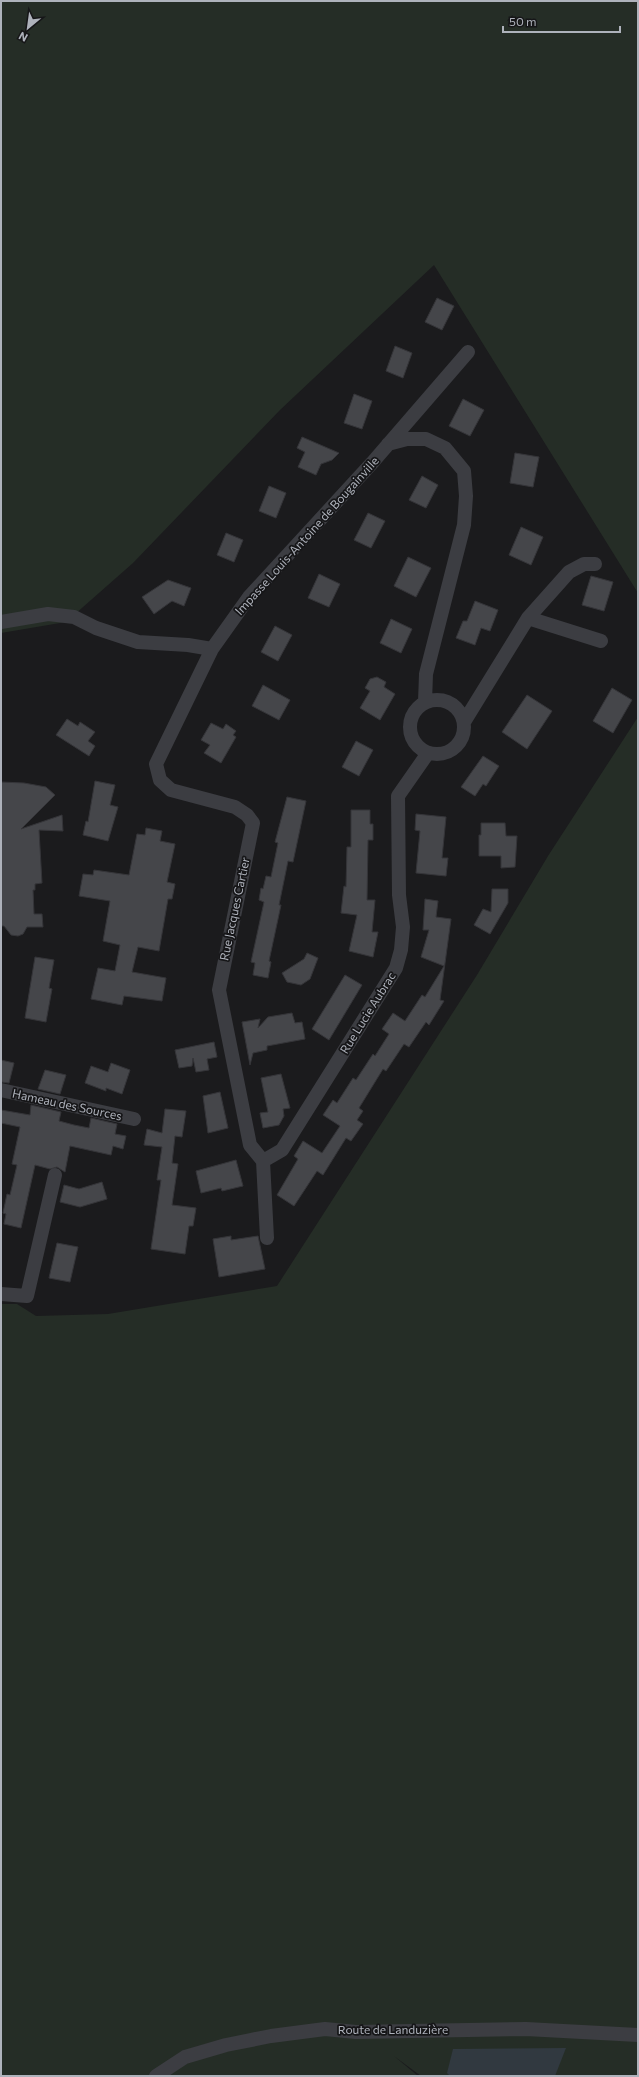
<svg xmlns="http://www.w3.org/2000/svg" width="639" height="2077" font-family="Commissioner,sans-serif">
<rect width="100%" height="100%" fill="#1b1b1d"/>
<path fill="#252d26" d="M1,1H638V593L434,265L280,410L133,563L66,622L1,633Z
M638,717V2076H421L394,2056L418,2076H1V1304H17L36,1316L108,1314L277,1286L477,975L548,856Z"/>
<path fill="#313940" d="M566,2048L555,2076H450L447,2073L453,2049Z"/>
<path fill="#45464a" stroke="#353539" d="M437,298L454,306L442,330L425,322Z
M395,346L412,353L403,378L386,371Z
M354,394L372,401L362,429L344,423Z
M463,399L484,410L470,436L449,426Z
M302,437L339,453L332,460L321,464L316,475L298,467L305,452L297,448Z
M515,453L539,457L533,487L510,483Z
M422,476L438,485L426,508L409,500Z
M269,486L286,493L276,518L259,511Z
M368,513L385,521L371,548L354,540Z
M521,527L543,537L531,565L509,555Z
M226,533L243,540L234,562L217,555Z
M408,557L431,568L416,597L394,586Z
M319,574L340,584L329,607L308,598Z
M591,576L613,582L604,611L582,605Z
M168,580L191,588L184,606L172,601L154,614L142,597Z
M475,601L498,610L490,631L481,628L475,645L456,638L463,621H467Z
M391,619L412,629L401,653L380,643Z
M275,626L292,635L278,661L261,652Z
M377,677L386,682L384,687L395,694L380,720L360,708L370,691L365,688L370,679Z
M263,685L290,700L279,720L252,706Z
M612,688L632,700L613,733L593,721Z
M527,695L552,711L527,749L502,732Z
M67,719L78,726L80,722L95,732L88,741L95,746L89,756L56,735Z
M211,723L223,729L226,724L236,731L233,735L236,737L221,763L204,753L210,745L201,740Z
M356,741L373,750L359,776L342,767Z
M483,756L499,766L486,786L483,784L475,796L461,787Z
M95,781L115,785L110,805L118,807L108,841L83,835L86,821L88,822Z
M1,782L24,783L46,787L55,795L21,829L62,815L63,831L39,830L42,883L35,884V890H33L34,914H42L43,927H27L23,934L18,936L11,935L4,926H1Z
M287,797L306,801L293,862L288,861L279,905H281L269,961L271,962L268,978L253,975L255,963L251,962L264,902L259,900L261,888L263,889L266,876L271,877L278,843L275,842Z
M351,810H370V824H373V840H368L367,900H375L372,932H378L373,957L349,951L357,915L341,913L344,886L346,887L347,847H351Z
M416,814L446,817L442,858H448L446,876L416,873L420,831L415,830Z
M481,823H505L506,836H517L515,867L501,868V856H479V835H481Z
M146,828L162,831L160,841L175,844L167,882L175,884L172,899H168L159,951L138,947L132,972L166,978L162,1001L124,996L122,1005L91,999L98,968L115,971L120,945L103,941L110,901L79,896L83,874L93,875L94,870L129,875L137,834L145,835Z
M492,889H508V903L490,934L474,925L483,909L491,912Z
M425,899L438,901L436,917L451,919L440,1000L444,1001L429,1025L426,1022L409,1047L404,1044L386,1071L383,1069L359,1108L363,1111L357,1120L363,1124L351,1141L346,1138L323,1175L317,1171L294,1206L277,1195L298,1159L294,1156L303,1141L322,1153L340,1126L323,1115L333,1100L337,1103L353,1078L356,1080L373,1054L375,1056L389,1034L382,1029L393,1013L405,1021L422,995L425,997L444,966L421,957L429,930H423Z
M307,953L318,958L310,979L301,985L287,982L282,973L304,959Z
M35,957L54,960L49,988L52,989L46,1022L25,1018Z
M345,975L362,985L329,1040L312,1029Z
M292,1013L295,1023L302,1022L305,1039L267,1046V1050L253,1053L250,1065L242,1022L260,1019L258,1028L268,1017Z
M214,1042L217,1057L207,1059L209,1070L196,1072L193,1058L192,1066L179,1068L175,1050Z
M1,1060L14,1063L9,1083L1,1082Z
M111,1063L130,1070L122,1094L106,1088V1091L85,1083L91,1066L108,1072Z
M45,1070L66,1075L60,1094L38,1089Z
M281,1074L290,1108L283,1109L284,1116L279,1125L263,1128L260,1113L268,1112L261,1078Z
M220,1092L228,1128L208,1133L203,1096Z
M31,1105L61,1112L59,1121L74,1125L89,1128L91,1118L117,1124L115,1134L126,1136L123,1149L113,1146L111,1155L70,1146L65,1172L57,1167L50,1169L35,1165L21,1228L4,1224L6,1214L3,1213L7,1194L10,1195L17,1165L12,1164L20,1127L1,1123V1110L30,1115Z
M165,1109L186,1111L182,1137L175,1136L172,1163L178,1164L172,1205L196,1208L193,1226H189L185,1254L151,1249L161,1180H157L162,1147L144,1145L147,1129L162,1133Z
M236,1160L243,1186L222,1191L221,1188L201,1193L196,1171Z
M102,1182L107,1199L80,1207L60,1202L64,1185L79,1189Z
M231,1236V1240L258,1236L265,1269L219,1277L213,1239Z
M57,1243L78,1247L70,1282L49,1278Z"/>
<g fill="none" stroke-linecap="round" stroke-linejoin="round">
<path stroke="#3c3d42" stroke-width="14" d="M388,444L407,439H426L445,448L464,471L466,496L464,525L426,674L425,702
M528,618L601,641
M1,622L48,614L74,617L96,628L138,642L188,645L212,649L249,597L372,463L468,352
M212,649L156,764L160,780L171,790L235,807L247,815L253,823L219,990L250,1145L263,1161L267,1238
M410 727a27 27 0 1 1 54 0a27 27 0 1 1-54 0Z
M464,722L528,618L569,572L584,564H595
M1,1090L134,1119
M263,1161L282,1150L396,968L401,950L403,927L399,895L398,796L428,753
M1,1294L27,1296L55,1175
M156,2076L185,2057L226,2045L271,2036L325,2029L356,2032L526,2029L638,2035"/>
</g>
<g text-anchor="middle" stroke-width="3.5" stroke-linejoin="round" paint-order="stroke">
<g font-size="12" fill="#aeb2bb" stroke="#161618">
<text transform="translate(307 536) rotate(-48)" y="4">Impasse Louis-Antoine de Bougainville</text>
<text transform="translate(235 909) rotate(-78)" y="4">Rue Jacques Cartier</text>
<text transform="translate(368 1013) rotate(-58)" y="4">Rue Lucie Aubrac</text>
<text transform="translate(67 1105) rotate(12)" y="4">Hameau des Sources</text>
<text x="393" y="2034">Route de Landuzière</text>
</g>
</g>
<rect width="639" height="2077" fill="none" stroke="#aeb2bb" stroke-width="4"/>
<g transform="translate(28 28) rotate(209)" stroke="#161618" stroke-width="3" paint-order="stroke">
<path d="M0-3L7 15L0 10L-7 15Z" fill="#aeb2bb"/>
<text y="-6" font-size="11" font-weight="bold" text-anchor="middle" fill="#aeb2bb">N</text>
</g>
<path d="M503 26v6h117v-6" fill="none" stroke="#aeb2bb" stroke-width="2"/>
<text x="509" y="26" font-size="12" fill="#aeb2bb" stroke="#161618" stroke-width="3" paint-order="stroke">50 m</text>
</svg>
